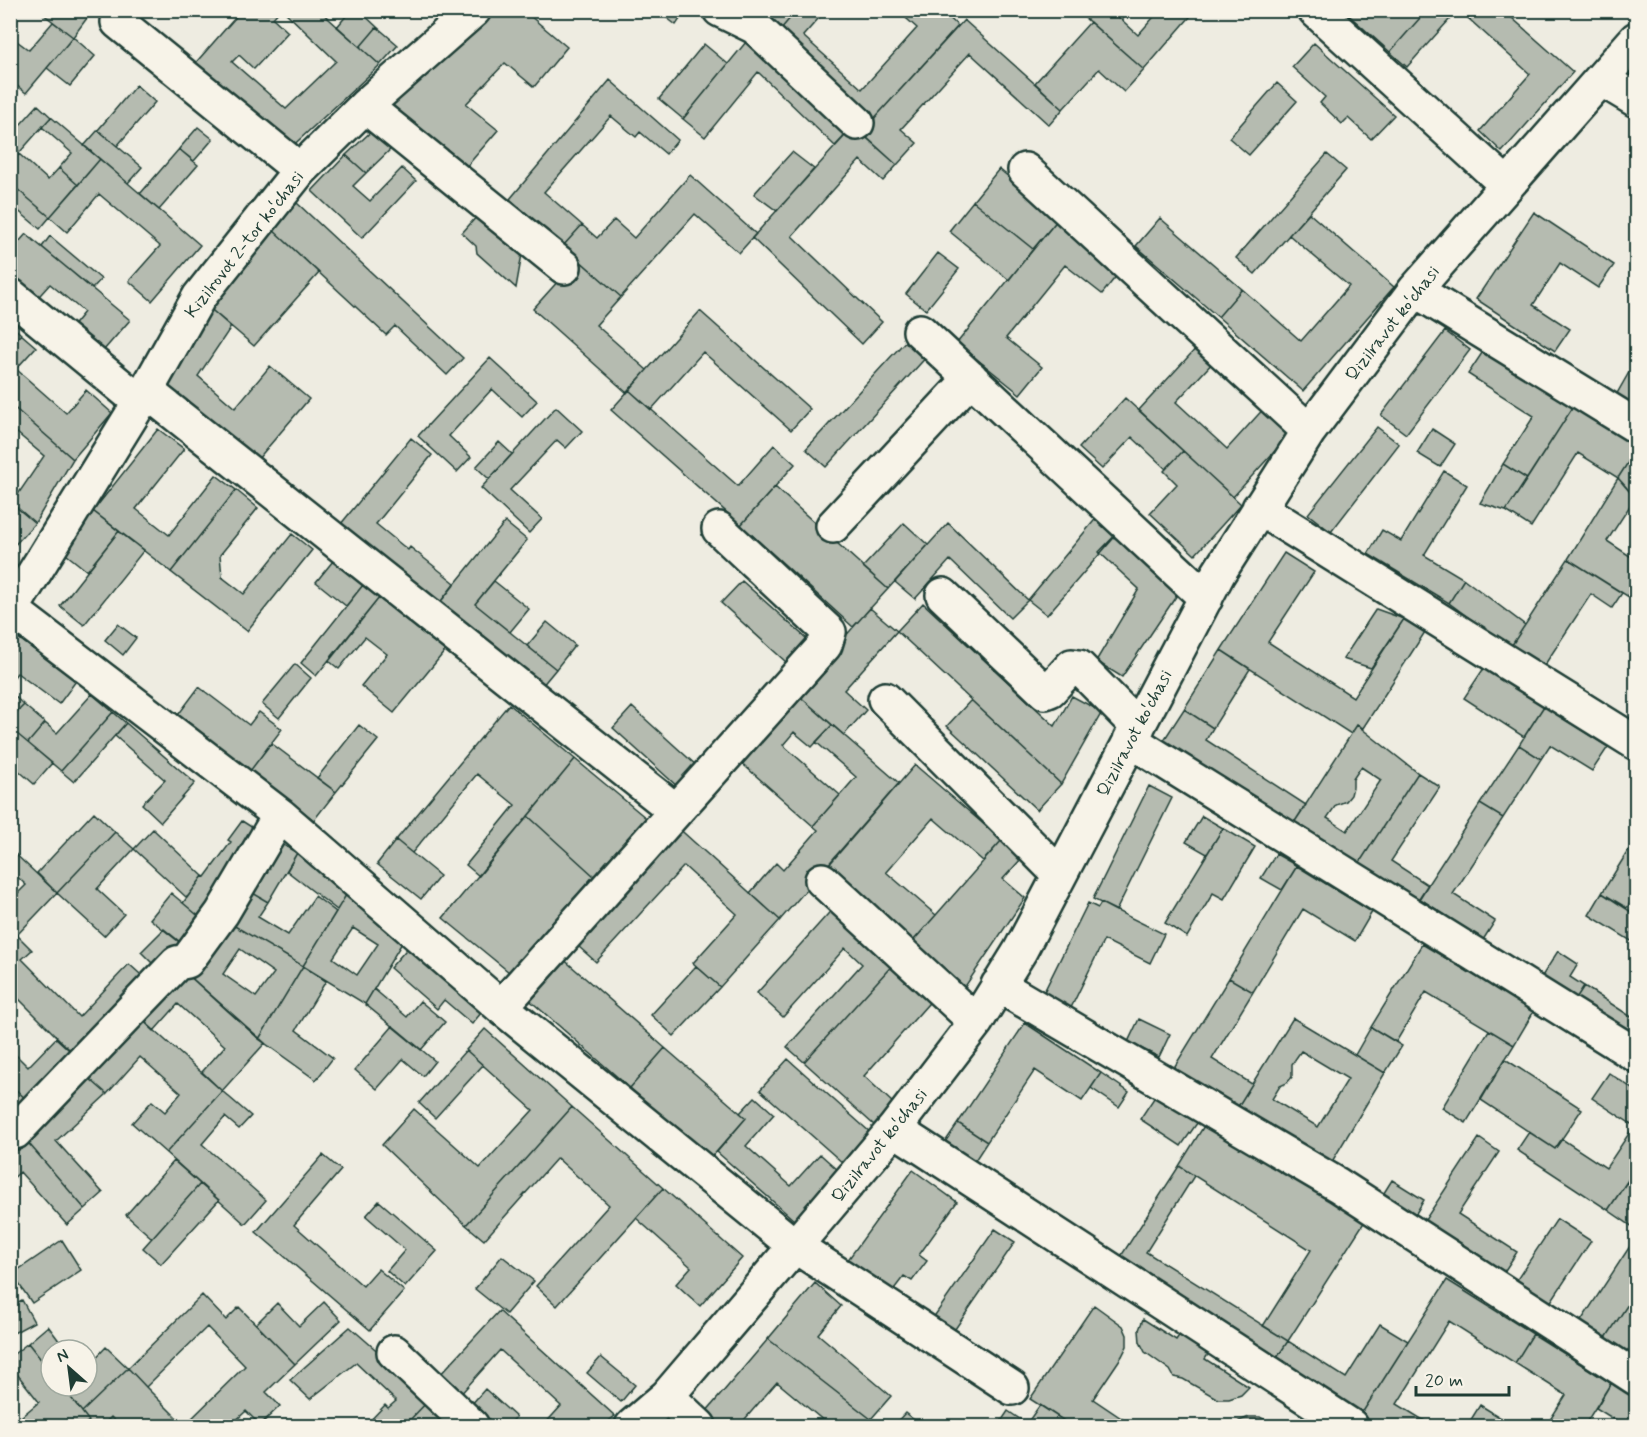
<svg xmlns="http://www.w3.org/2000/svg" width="1647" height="1437" font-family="Mynerve,sans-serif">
<rect width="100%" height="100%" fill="#eeece1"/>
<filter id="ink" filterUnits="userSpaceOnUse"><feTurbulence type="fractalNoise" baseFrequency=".0167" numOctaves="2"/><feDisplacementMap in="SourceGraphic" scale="12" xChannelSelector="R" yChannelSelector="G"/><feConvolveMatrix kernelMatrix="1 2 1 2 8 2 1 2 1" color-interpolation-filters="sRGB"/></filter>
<g filter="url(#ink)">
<path fill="#b5bbb0" stroke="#1f3d34" stroke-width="1.5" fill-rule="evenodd" d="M38,10H93L73,37Z
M242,10H280L273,18L288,32L254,69L239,55L232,62L286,109L336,61L283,10H319L380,65L286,152L192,67Z
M351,10H359L377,27L360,47L337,27Z
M494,10H523L567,47L534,87L505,63L466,104L498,130L467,166L387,101Z
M657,10H686L676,25Z
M740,10H797L775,36Z
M797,10H826L803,36L862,89L917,28L897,10H941L958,26L871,122L775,36Z
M1076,10H1111L1138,35L1160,10H1196L1144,70Z
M1343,10L1385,12L1427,10L1390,52Z
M1427,10H1458L1407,67L1390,52Z
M1459,10H1503L1573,72L1502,152L1480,131L1530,74Z
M964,20L1063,109L1049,125L970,53L901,129L917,143L897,165L861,133Z
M53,22L73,37L26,93L10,80V36L29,50Z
M1090,22L1144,70L1124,92L1099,69L1063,109L1035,83Z
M377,27L398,45L380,65L360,47Z
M755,31L854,126L835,146L758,72L705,137L683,119Z
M73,37L95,56L70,86L47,68Z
M1314,43L1394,115L1371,139L1348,118L1342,124L1320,103L1325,97L1292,67Z
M704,44L728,64L683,119L659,99Z
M610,80L678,140L666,154L640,132L636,137L611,116L544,192L582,225L563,246L510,199Z
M1277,83L1297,101L1249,155L1229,138Z
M136,85L155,102L117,146L98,130Z
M38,105L51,117L20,152L10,144V136Z
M51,117L100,159L78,185L59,168L72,153L42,127Z
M377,126L396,144L366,173L346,155Z
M854,126L897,165L883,181L860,160L792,236L882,322L862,344L752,238Z
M198,127L213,139L194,161L179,149Z
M98,130L142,167L128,183L84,146Z
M179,149L198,165L159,210L140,194Z
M792,152L814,169L777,211L754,194Z
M19,154L48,180L59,168L78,185L50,217L10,183V164Z
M1327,154L1346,170L1255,274L1236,258Z
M346,155L366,173L353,186L370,201L402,168L416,181L362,238L312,191Z
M100,159L200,245L152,301L129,281L160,246L99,194L67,232L50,217Z
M999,169L1059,218L1033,249L973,201Z
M690,175L756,234L739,253L695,214L621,297L563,246L582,225L597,238L614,220L634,238Z
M10,183L50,217L40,229L10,204Z
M973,201L1033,249L1009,280L949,231Z
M297,203L463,358L447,375L395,326L386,335L272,229Z
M1534,212L1614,265L1598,288L1560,263L1533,305L1570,329L1555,351L1476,299Z
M1309,213L1394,287L1303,391L1218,317L1242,289L1301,341L1349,286L1289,235Z
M478,215L522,254L516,288L477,253L476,246L462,233Z
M1059,218L1122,269L1102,294L1065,265L1006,338L1042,367L1020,394L957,343Z
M1160,218L1242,289L1218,317L1136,246Z
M272,229L319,273L254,346L206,305Z
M26,234L130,320L97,358L67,333L84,312L50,284L32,304L10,286V252Z
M50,236L101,279L92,289L42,247Z
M938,253L959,269L926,310L906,294Z
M578,259L621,297L596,325L647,370L627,393L533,309Z
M206,305L231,327L198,376L235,408L270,366L309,399L252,466L156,385Z
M700,311L810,409L791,430L703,352L651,410L629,390Z
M10,324L21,334L10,346Z
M1445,331L1470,350L1406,434L1381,415Z
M21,334L36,347L16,369L66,413L86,390L112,413L73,459L10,404V346Z
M911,335L930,353L826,467L806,449Z
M1200,344L1216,359L1176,402L1227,449L1267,405L1294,430L1233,497L1139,410Z
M1486,347L1575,404L1527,479L1503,464L1534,416L1468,374Z
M490,358L537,401L522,417L492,389L449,436L471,457L457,472L418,436Z
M1636,360V410L1615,397Z
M629,390L738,486L774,445L795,464L741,525L611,410Z
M1125,398L1183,451L1166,469L1132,437L1102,469L1079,448Z
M10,404L73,459L35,523L12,503L44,456L10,427Z
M1575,404L1636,444V450L1618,478L1578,453L1531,527L1506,511Z
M556,407L582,431L566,448L557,440L510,490L542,519L529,533L481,488Z
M1377,427L1399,444L1331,532L1308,514Z
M158,429L184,449L136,509L169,535L216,475L236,490L171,572L93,511Z
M1432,429L1455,444L1440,467L1417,453Z
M411,438L432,455L376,524L408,550L410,547L455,583L434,610L336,530Z
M499,442L512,454L489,479L476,467Z
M1636,450V498L1618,478Z
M1183,451L1241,504L1195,555L1150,513L1177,484L1164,471Z
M1503,464L1527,479L1506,511L1480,503Z
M1444,471L1467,485L1424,555L1464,579L1449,603L1368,554L1382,530L1401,541Z
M1618,478L1635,498L1607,541L1636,560V593L1632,599L1568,559Z
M775,487L888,589L853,627L741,525Z
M236,490L258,508L220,555L222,577L244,594L292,534L312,550L247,631L171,572Z
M10,502L35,523L10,550Z
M93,511L119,531L87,571L62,551Z
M1098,516L1118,533L1047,615L1028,600Z
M505,522L527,540L475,604L556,669L537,692L434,610Z
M904,523L928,545L888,589L863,567Z
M948,523L1028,600L1010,618L950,560L915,599L895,582Z
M1123,527L1185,583L1122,677L1096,661L1139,589L1099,552Z
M119,531L144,550L84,625L60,606Z
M1284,553L1314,572L1268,642L1353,697L1404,619L1425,632L1363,728L1357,725L1351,734L1221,650Z
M1568,559L1622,593L1612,608L1591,594L1542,669L1510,648Z
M333,561L363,585L346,606L316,582Z
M1464,579L1525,625L1510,648L1449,603Z
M494,581L529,609L510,632L475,604Z
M742,581L807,639L786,662L721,603Z
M363,585L379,598L316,676L301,663Z
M379,598L445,651L394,713L361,686L387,654L365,637L339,669L329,661Z
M923,603L1055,726L1072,696L1102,712L1061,784L897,631Z
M870,608L897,631L844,690L866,710L844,735L796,693Z
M1376,609L1404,619L1371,668L1343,659Z
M547,622L575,645L556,669L527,646Z
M118,624L136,638L123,655L105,640Z
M10,632L76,681L59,704L17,673L10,682Z
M1221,650L1250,669L1213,728L1184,709Z
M295,664L311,678L279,718L262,704Z
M1484,668L1544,706L1524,737L1464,698Z
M199,687L249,725L259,712L282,729L250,771L178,715Z
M10,692L24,705L10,719Z
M796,693L832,725L812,747L794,732L783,745L840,795L813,826L738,760Z
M92,694L113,712L61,771L28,743L45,723L57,733Z
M971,700L1061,784L1037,810L947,726Z
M509,704L575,759L479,876L466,865L515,805L477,774L412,853L396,840Z
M24,705L45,723L28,743L10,728V719Z
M1544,706L1608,747L1592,771L1550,745L1541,759L1519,745Z
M632,707L697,766L678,787L613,728Z
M1184,709L1213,728L1206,740L1306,805L1290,829L1160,746Z
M113,712L126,723L74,782L61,771Z
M126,723L195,783L161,822L142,804L165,780L115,736Z
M359,725L378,740L336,792L317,778Z
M832,725L899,783L780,920L750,893L776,863L783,870L818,830L813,826L856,777L816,742Z
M1357,725L1418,773L1354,871L1290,829ZM1361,767L1381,780L1347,831L1327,818L1336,805L1346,801L1351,795L1353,787V779Z
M10,728L52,763L34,784L10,763Z
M271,743L336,792L314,820L250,771Z
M1519,745L1541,759L1503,818L1480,804Z
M575,759L646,818L594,876L528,816Z
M915,765L1002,840L983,861L933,818L886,872L936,915L913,941L827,867Z
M1418,773L1440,787L1391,861L1428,885L1413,909L1354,871Z
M1149,786L1172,798L1116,911L1093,899Z
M1480,804L1503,818L1453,894L1495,921L1483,940L1419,898Z
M94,812L115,832L57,893L37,873Z
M528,816L594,876L509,972L443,918Z
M1202,816L1223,828L1207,854L1186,842Z
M242,821L264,835L208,924L183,903L203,876L205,877L231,842L228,840Z
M674,824L780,920L720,987L693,963L737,914L684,866L596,962L570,939Z
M1223,828L1255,847L1224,899L1213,893L1187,937L1165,923Z
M153,829L203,876L187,898L134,849Z
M115,832L134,849L97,889L124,914L104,936L57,893Z
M270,837L297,853L268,902L241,886Z
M1636,838V892L1627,908L1602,893Z
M396,840L440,876L421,899L377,864Z
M1002,840L1022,858L1003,879L1025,898L960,994L907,948Z
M10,849L57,893L17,935L10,929V901L26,885L10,870Z
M297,853L348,892L337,910L287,871Z
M1276,854L1297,866L1282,890L1261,878Z
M1297,866L1372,912L1355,941L1303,909L1253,992L1229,978Z
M241,886L268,902L258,917L288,935L315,896L336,912L303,966L221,918Z
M349,890L408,933L365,1004L303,966ZM353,928L378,944L357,975L333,958Z
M171,893L208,924L188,949L150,919Z
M1602,893L1636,915V944L1589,915Z
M1088,903L1098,908L1101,903L1164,934L1150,963L1104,940L1067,1016L1039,1002Z
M836,905L897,960L804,1062L787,1047L862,964L845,948L783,1017L757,993Z
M221,918L303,966L259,1039L187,974ZM240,949L274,973L256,997L223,974Z
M164,929L184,945L159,970L141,952Z
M17,935L32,950L22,959L79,1017L129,964L150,983L79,1059L10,990V941Z
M412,943L486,1007L472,1024L444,1000L437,1009L390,968Z
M1422,944L1534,1011L1514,1045L1426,992L1396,1042L1371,1027Z
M1558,951L1578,964L1570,977L1584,986L1571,1006L1537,984Z
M561,957L665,1048L630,1088L526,997Z
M897,960L936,995L864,1076L893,1103L874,1125L804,1062Z
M177,965L265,1043L222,1091L202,1072L225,1046L178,1004L154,1031L135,1013Z
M303,966L326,981L296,1030L333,1058L316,1080L259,1039Z
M696,966L720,987L674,1036L651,1015Z
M1229,978L1253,992L1212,1059L1252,1084L1234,1113L1170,1074Z
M1584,986L1636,1020V1048L1571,1006Z
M374,989L407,1017L420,1001L445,1022L421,1050L365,1004Z
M135,1013L222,1091L166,1153L132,1123L152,1101L165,1112L181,1093L140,1057L107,1094L82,1072Z
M1293,1018L1385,1073L1327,1170L1234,1113ZM1301,1051L1348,1079L1318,1127L1272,1099L1280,1086L1287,1083L1292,1077V1064Z
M1139,1019L1170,1034L1159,1057L1128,1042Z
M1025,1023L1101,1073L1082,1101L1035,1070L987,1142L958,1123Z
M393,1026L435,1061L423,1076L403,1059L377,1089L355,1070Z
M1371,1027L1402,1046L1385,1073L1355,1055Z
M485,1029L572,1107L466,1225L382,1145L414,1109L480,1168L533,1110L466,1050Z
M1489,1030L1514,1045L1466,1123L1442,1108Z
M56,1038L79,1059L33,1106L10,1084V1049L28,1067Z
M665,1048L746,1118L711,1158L630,1088Z
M466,1050L483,1065L435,1118L419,1103Z
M788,1059L871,1133L844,1164L760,1090Z
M1505,1059L1582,1109L1555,1149L1481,1100Z
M82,1072L107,1094L56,1141L103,1193L85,1209L18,1131Z
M1101,1073L1129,1092L1119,1107L1091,1088Z
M1609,1073L1636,1091V1168L1608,1210L1517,1150L1529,1132L1555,1149L1562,1139L1606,1168L1634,1126L1592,1098Z
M10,1084L33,1106L10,1116Z
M222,1091L251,1116L239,1129L225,1117L202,1144L266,1200L245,1224L166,1153Z
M1158,1092L1200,1119L1181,1146L1140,1119Z
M755,1097L774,1114L746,1146L791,1186L820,1154L838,1170L794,1220L717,1152L746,1118L740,1113Z
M572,1107L663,1188L557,1306L536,1286L609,1205L557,1158L484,1240L466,1225Z
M1207,1121L1365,1221L1288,1341L1263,1326L1311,1250L1179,1166Z
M958,1123L987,1142L972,1165L943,1145Z
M18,1131L85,1209L67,1225L20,1172L10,1181V1138Z
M1479,1138L1499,1152L1458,1214L1517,1252L1500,1278L1421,1226Z
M323,1155L341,1170L294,1225L363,1286L378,1269L404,1291L370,1330L256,1232Z
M174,1161L200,1184L152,1238L126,1215Z
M1179,1166L1194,1176L1146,1252L1288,1341L1271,1367L1114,1267Z
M1636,1168V1188L1627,1182Z
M913,1170L957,1202L919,1255L927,1261L912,1281L904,1276L891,1293L847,1261Z
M1392,1180L1424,1200L1415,1215L1382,1196Z
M1627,1182L1636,1188V1229L1608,1210Z
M200,1184L219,1200L161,1264L143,1248Z
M663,1188L742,1258L700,1306L676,1284L691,1267L636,1218Z
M379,1201L437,1251L405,1287L387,1271L405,1250L366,1216Z
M1557,1219L1591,1241L1550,1303L1516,1281Z
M995,1229L1015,1242L953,1332L933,1318Z
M1636,1237V1292L1602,1344L1577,1327Z
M62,1240L81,1270L32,1303L12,1274Z
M502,1256L534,1281L506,1314L475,1289Z
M1447,1280L1533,1334L1515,1363L1449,1321L1397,1404L1433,1426H1365L1357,1421Z
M815,1283L841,1306L818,1334L891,1396L871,1419L768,1339Z
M1636,1292V1366L1602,1344Z
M202,1295L226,1320L239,1307L295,1364L266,1392L280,1406L260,1425L246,1411L230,1426H184L245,1366L207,1327L146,1387L128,1368Z
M22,1300L34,1322L10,1335V1306Z
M324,1302L341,1320L295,1364L256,1324L277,1303L299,1326Z
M1094,1305L1123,1326L1127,1335V1346L1122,1356L1093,1399L1133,1426H1072L1030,1399Z
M499,1311L615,1416L602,1426H543L561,1406L500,1350L459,1396L438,1377Z
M1143,1319L1176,1340L1180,1334L1209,1353L1205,1359L1249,1387L1241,1395L1229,1399H1218L1183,1379L1174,1377L1170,1370L1145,1352L1140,1342L1139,1330Z
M1380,1324L1408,1341L1357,1421L1271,1367L1288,1341L1346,1378Z
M48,1326L66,1350H51V1372L28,1343Z
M350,1327L431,1398L404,1426H365L385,1405L388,1408L396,1401L356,1363L310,1399L290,1380Z
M1533,1334L1611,1383L1584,1426H1546L1566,1395L1515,1363Z
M768,1339L871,1419L865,1426H830L777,1382L739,1426H709L700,1419Z
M28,1343L51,1372V1386H62L89,1421L82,1426H10L39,1402L10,1365V1357Z
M106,1347L128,1368L82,1412L62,1386H87V1367Z
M601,1357L635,1385L621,1402L587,1373Z
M128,1368L146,1387L185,1426H120L111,1417L102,1426H82L89,1421L82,1412Z
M1611,1383L1636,1399V1418L1631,1426H1625L1596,1408Z
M485,1389L516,1417L508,1426H492L470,1406Z
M431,1398L461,1426H404Z
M1040,1405L1072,1426H1025Z
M1480,1405L1514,1426H1467Z
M1008,1411L1027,1424L1025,1426H998Z
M905,1413L922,1426H893Z
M1249,1417H1260L1276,1426H1235L1239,1421Z
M871,1419L881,1426H865Z
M1313,1421L1322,1426H1309Z"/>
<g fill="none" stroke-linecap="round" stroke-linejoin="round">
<g stroke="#1f3d34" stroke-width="38">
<path id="minor" d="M720,10L755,27L857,123
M1315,10L1507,185
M118,22L300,170
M1601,79L1636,100
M365,106L564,267
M1025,170L1309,431
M1415,290L1636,426
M10,295L140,402
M920,331L1206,598
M145,390L676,811L825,645L829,632L719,529
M1259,508L1636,743
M833,526L971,378
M943,595L1045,692L1050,690L1072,666L1079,667L1138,727
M12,610L280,815L501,1007L795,1246L1012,1388
M10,612L140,402L199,297L300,170L365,106L474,10
M885,699L1060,875
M1130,740L1636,1055
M822,880L976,1022
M998,985L1338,1185L1636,1378
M501,1007L676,811
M894,1129L1351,1426
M15,1132L177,963L187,961L222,913L280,815
M394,1352L472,1426
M667,1396L699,1426
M632,1426L667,1396L795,1246L894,1129L976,1022L1020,951L1218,574L1309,431L1415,290L1636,39"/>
</g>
<use href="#minor" stroke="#f7f3e8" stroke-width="33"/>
</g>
</g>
<g text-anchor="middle" stroke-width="4.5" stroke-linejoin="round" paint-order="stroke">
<g font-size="18" fill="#1f3d34" stroke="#f7f3e8">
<text transform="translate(244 244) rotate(-52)" y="6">Kizilrovot 2-tor koʻchasi</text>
<text transform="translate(1392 323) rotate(-52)" y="6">Qizilravot koʻchasi</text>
<text transform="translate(1134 733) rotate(-62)" y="6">Qizilravot koʻchasi</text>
<text transform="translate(879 1145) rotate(-51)" y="6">Qizilravot koʻchasi</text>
</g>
</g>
<rect width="1647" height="1437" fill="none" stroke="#f7f3e8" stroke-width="36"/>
<rect x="18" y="18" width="1611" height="1401" fill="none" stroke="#1f3d34" stroke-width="2" filter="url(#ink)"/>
<g transform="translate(69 1368) rotate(332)"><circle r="28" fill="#f7f3e8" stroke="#a1aaa0" stroke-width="1.5"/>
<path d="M0-4.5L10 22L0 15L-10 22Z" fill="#1f3d34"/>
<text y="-9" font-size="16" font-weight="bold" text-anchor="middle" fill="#1f3d34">N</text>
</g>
<path d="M1416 1386v9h93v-9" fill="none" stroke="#1f3d34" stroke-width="3"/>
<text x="1425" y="1386" font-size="18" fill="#1f3d34" stroke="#f7f3e8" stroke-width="4.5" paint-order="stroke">20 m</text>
</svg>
